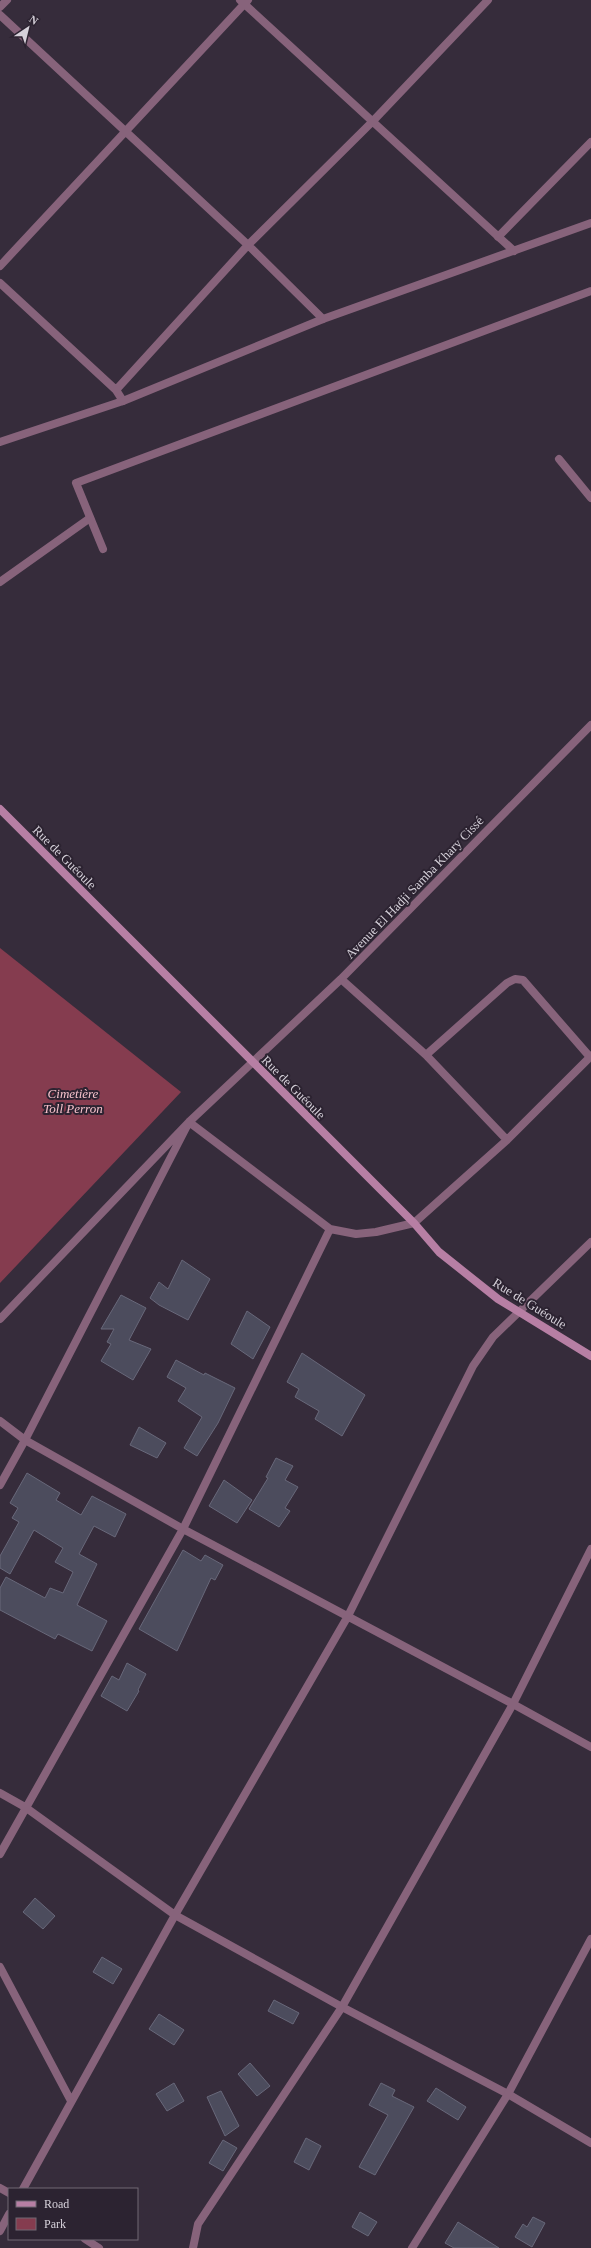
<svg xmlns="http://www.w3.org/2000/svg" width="591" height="2248" font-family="Georgia,serif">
<rect width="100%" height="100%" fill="#362c3b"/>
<path fill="#853c4f" d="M0,948L181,1092L0,1283Z"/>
<path fill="#4c4c5d" stroke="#68687a" d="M182,1260L210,1279L188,1320L159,1305L150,1298L159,1282L168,1289Z
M121,1295L146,1308L129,1340L151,1349L133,1380L101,1361L111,1344L107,1342L114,1329H101Z
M247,1311L270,1327L253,1359L231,1344Z
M302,1353L365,1395L342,1436L315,1419L319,1411L295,1397L299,1389L287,1382Z
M176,1360L204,1375L205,1373L235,1388L218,1423L197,1456L184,1448L202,1417L178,1401L186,1388L167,1377Z
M139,1427L166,1443L157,1458L130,1445Z
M276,1458L293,1466L285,1480L298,1487L285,1508L290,1511L279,1527L249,1509L268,1478L266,1477Z
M27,1473L60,1493L56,1500L81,1515L92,1496L126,1514L115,1537L94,1526L79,1554L97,1564L77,1605L107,1621L92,1651L58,1634L55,1639L0,1610V1588L6,1577L45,1598L50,1588L63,1593L73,1572L55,1562L63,1548L34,1530L10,1574L0,1568V1556L19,1522L12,1518L18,1508L10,1503Z
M224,1480L252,1500L237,1523L209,1506Z
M183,1550L201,1561L205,1555L223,1565L215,1580L211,1578L177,1651L139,1629Z
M127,1663L146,1674L138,1690L139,1691L127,1711L101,1696L112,1676L119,1680Z
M35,1898L55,1916L43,1929L23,1912Z
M102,1957L122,1969L113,1984L93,1972Z
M274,2000L299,2013L293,2024L268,2011Z
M159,2014L184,2030L174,2045L149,2029Z
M250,2063L270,2086L257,2096L238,2074Z
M174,2083L184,2101L167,2111L156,2094Z
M381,2083L395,2090L392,2096L414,2107L375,2175L359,2167L388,2115L369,2105Z
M436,2088L466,2107L458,2120L427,2101Z
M221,2091L239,2126L225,2136L207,2097Z
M306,2138L321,2146L309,2170L294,2162Z
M223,2140L237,2148L223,2171L209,2163Z
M360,2212L377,2222L368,2236L352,2227Z
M533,2217L545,2223L532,2247L515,2237L523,2224L527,2227Z
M458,2222L499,2248H454L445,2243Z"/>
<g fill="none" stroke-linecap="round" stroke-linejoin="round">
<path stroke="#87637b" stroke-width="8" d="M559,459L591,498
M0,582L90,518"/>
<path stroke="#87637b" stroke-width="8" d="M240,0L514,251
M0,7L7,0
M0,15L248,245L323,319
M498,237L591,142
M0,266L248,0
M0,283L116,390L123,401
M116,390L248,245L373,121L488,0
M103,549L76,483L591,291
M341,979L426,1055L507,1140
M426,1055L507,983L515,979L523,980L590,1057
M0,1319L189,1122L341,979L591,725
M0,1421L25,1440L183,1529L513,1704L591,1747
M0,1485L25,1440L189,1122L330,1229L356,1234L376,1232L414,1223L507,1140L591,1056
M0,1793L25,1807L175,1915L342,2007L508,2094L591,2143
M0,1854L183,1529L330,1229
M0,1967L71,2101
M23,2189L175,1915L348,1616L473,1366L493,1337L591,1242
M0,2231L9,2214
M193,2248L198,2224L342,2007L513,1704L591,1549"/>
<path stroke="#87637b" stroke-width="8" d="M0,442L123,401L323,319L591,223
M0,2188L9,2193
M85,2239L99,2248
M412,2248L508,2094L591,1939"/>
<path stroke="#b77fa4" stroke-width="8" d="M0,809L414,1223L439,1252L498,1299L591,1356"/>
</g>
<g text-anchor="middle" stroke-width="4" stroke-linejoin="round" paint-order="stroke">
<g font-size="13" fill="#d6d1da" stroke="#2c2331">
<text transform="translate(65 857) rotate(45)" y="5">Rue de Guéoule</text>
<text transform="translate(414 887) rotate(-46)" y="5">Avenue El Hadji Samba Khary Cissé</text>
<text transform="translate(294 1087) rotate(45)" y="5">Rue de Guéoule</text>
<text transform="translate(530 1303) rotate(32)" y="5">Rue de Guéoule</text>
</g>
<g font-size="13" font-style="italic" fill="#f7c2cc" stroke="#2c2331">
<text x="73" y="1098">Cimetière<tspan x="73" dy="15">Toll Perron</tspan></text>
</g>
</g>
<rect x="8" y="2188" width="130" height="52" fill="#2c2331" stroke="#706975"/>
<rect x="16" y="2201" width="20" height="6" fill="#b77fa4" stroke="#706975"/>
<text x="44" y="2208" font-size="12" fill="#d6d1da">Road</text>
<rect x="16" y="2218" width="20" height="12" fill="#853c4f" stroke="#706975"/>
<text x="44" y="2228" font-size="12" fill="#d6d1da">Park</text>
<g transform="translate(28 28) rotate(35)" stroke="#2c2331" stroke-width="3" paint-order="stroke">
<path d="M0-3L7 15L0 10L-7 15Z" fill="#d6d1da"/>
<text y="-6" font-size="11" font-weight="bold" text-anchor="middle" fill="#d6d1da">N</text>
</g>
</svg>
